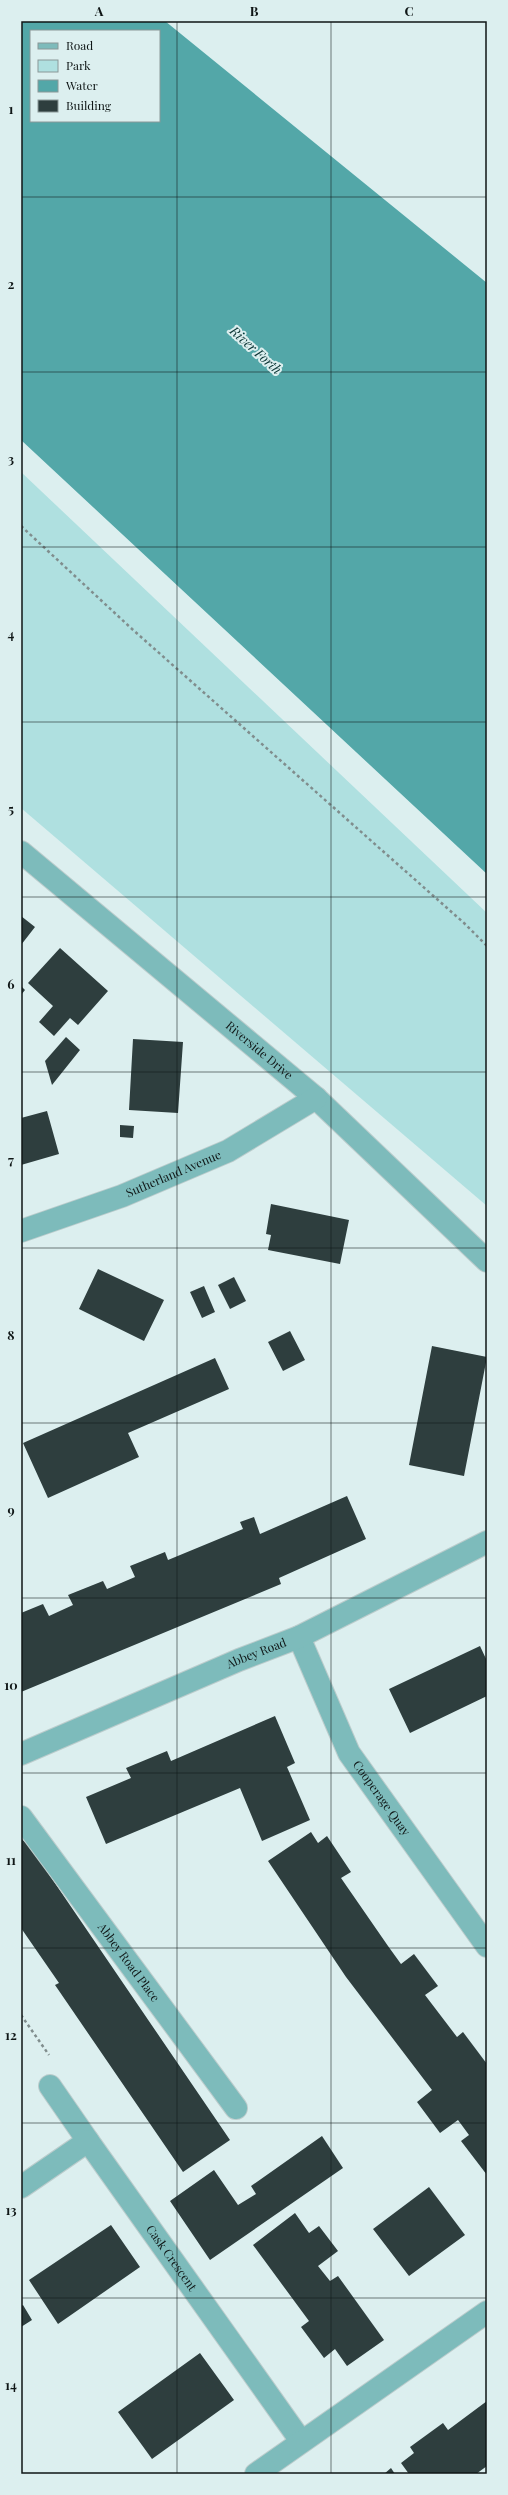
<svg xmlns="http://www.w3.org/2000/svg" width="508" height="2495" font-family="'Playfair Display',serif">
<rect width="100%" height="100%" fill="#dcefef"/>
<path fill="#afe0e0" d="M21,472L487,913V1206L21,808Z"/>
<path fill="#53a7a8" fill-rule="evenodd" d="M21,21H165L487,283V874L21,440ZM31,31H159V121H31Z"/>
<path fill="#2e3e3e" d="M21,916L35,927L21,945Z
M60,948L108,991L78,1025L70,1018L54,1036L39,1022L53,1006L28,983Z
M21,986L25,990L21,995Z
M66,1037L80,1050L52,1085L45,1061Z
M133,1039L183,1042L178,1113L129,1110Z
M47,1111L59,1154L21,1165V1118Z
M120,1125L134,1126L133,1138L120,1137Z
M271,1204L349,1220L340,1264L268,1250L271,1235L266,1234Z
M98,1269L164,1300L144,1341L79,1309Z
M234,1277L246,1301L230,1309L218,1285Z
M204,1286L215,1312L202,1318L190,1292Z
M290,1331L305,1360L283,1371L268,1342Z
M432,1346L487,1357L464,1476L409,1465Z
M215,1358L229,1389L128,1433L139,1457L48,1498L23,1443Z
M347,1496L366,1539L279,1578L281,1584L21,1692V1613L43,1604L49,1616L73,1605L68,1595L103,1581L107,1589L135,1577L130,1566L165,1552L168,1560L243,1529L240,1522L254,1517L260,1534Z
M480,1646L487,1661V1696L410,1733L389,1689Z
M275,1716L295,1763L287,1767L310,1820L262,1841L240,1788L106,1844L86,1797L131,1778L126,1768L167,1751L171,1761Z
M311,1832L318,1843L327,1836L351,1872L341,1878L388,1946L401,1964L414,1954L438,1986L425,1995L457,2037L463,2032L487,2064V2175L461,2141L469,2135L458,2120L440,2133L417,2102L432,2090L346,1977L268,1861Z
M21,1838L31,1848L230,2140L183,2172L55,1985L59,1983L21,1928Z
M322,2136L343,2168L210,2260L170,2201L214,2170L238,2205L256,2194L251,2186Z
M429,2187L465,2235L409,2276L373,2229Z
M295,2213L309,2233L319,2226L338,2251L318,2266L330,2281L338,2276L384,2340L347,2366L335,2349L324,2358L301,2327L309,2321L253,2245Z
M111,2225L140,2267L58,2324L29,2280Z
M23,2305L32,2320L21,2327V2306Z
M200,2353L234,2400L152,2459L118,2412Z
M487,2401V2466L476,2474H409L401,2463L414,2453L410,2447L443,2423L448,2430Z
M391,2468L395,2474H384Z"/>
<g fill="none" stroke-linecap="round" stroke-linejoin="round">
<g stroke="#bcc" stroke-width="24">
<g id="minor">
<path id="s1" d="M21,852L316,1098L487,1261"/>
<path id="s2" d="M21,1231L122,1196L228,1151L316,1098"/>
<path id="s3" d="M299,1637L349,1753L487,1946"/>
<path id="s4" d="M21,1754L239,1660L299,1637L487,1542"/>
<path id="s5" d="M21,1817L236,2108"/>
<path d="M50,2086L88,2141"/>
<path id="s6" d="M21,2187L88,2141L301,2441"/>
<path d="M256,2474L487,2312"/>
</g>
</g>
<path stroke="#808d8d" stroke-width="2.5" stroke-dasharray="3 3" stroke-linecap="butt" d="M21,526L132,629L464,923L487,946
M21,2015L49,2055"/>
<use href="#minor" stroke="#7dbbbb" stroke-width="22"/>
</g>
<path fill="none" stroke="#0f1616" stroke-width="1" stroke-opacity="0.55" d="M177,21V2474M331,21V2474M21,197H487M21,372H487M21,547H487M21,722H487M21,897H487M21,1072H487M21,1248H487M21,1423H487M21,1598H487M21,1773H487M21,1948H487M21,2123H487M21,2298H487"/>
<g text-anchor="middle" stroke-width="4" stroke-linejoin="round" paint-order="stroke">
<g font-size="12" fill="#0f1616" stroke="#dcefef">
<text dy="4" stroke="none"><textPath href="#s1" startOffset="310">Riverside Drive</textPath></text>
<text dy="4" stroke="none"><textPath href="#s2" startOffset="163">Sutherland Avenue</textPath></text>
<text dy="4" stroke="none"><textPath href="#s4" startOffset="256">Abbey Road</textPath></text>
<text dy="4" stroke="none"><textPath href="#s3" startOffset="182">Cooperage Quay</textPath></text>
<text dy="4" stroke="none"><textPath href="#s5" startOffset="181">Abbey Road Place</textPath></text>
<text dy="4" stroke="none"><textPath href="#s6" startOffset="225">Cask Crescent</textPath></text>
</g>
<g font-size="13" font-style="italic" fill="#0b3535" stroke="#dcefef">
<text transform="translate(256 350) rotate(42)" y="5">River Forth</text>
</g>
</g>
<rect width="508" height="2495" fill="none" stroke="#dcefef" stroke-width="44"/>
<rect x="30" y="30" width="130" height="92" fill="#dcefef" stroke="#8a9898"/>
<rect x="38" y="43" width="20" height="6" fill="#7dbbbb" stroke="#8a9898"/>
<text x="66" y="50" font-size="12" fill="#0f1616">Road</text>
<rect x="38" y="60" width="20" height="12" fill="#afe0e0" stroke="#8a9898"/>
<text x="66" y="70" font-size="12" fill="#0f1616">Park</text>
<rect x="38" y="80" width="20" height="12" fill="#53a7a8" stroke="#8a9898"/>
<text x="66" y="90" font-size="12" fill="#0f1616">Water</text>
<rect x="38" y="100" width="20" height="12" fill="#2e3e3e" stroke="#8a9898"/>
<text x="66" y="110" font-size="12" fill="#0f1616">Building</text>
<rect x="22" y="22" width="464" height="2451" fill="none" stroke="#0f1616" stroke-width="1.5"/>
<g font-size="13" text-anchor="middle" font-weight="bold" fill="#0f1616">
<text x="99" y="16">A</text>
<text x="254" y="16">B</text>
<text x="409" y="16">C</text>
<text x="11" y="114">1</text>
<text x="11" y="289">2</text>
<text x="11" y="464">3</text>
<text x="11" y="639">4</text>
<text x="11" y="814">5</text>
<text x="11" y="989">6</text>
<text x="11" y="1165">7</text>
<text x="11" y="1340">8</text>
<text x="11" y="1515">9</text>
<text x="11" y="1690">10</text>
<text x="11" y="1865">11</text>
<text x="11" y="2040">12</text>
<text x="11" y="2215">13</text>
<text x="11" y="2390">14</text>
</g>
</svg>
